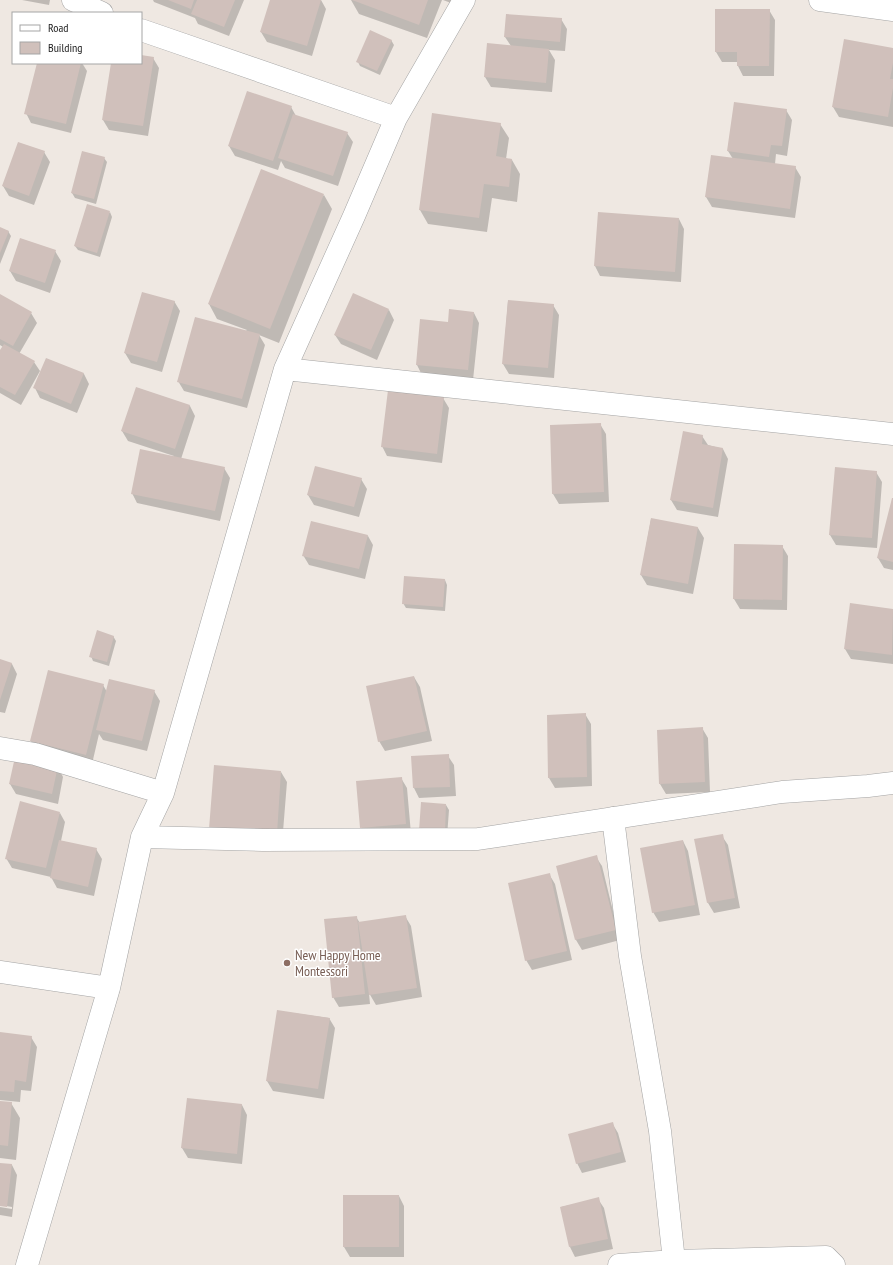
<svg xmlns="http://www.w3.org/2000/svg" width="893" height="1265" font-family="'PT Sans Narrow',sans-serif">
<rect width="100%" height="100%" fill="#efe8e2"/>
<path fill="#0003" d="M22,0H50L49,5Z
M153,0H244L229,36L198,24L195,18L154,2Z
M271,0H321L326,9L312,56L267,42L261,32Z
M351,0H442L427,38L359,14Z
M443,0H452L451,3Z
M716,10H769L775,20L774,76H743L738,66V62H722L716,52Z
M507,15L561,19L567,29L565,51L549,50L555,60L552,92L491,87L485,77L511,46L505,37Z
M391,40L394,45L380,75L360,66L358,62Z
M845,41L893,49V127L839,117L833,107Z
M141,56L153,58L159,68L148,136L109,130L103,120L112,63H141Z
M38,63H82L87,71L71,133L31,123L26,113Z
M291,107L296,116L347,133L353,142L338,186L285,168L281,161L278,170L235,156L229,146Z
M786,110L792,120L787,156L776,154L775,164L795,167L801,177L795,218L712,207L706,197L733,159L728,151Z
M500,124L509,138L506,159L512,160L520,174L517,202L492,198L487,232L428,224L420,210Z
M44,152L50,162L34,205L9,196L3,186Z
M104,158L107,162L96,204L75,198L72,193Z
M324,195L332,209L279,343L259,335L265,345L247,408L184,391L178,381L247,330L217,319L209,304Z
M110,212L112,217L100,257L78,250L75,246Z
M679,219L684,229L681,282L600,276L595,266Z
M0,228L8,231L11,236L0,264Z
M55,251L61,261L50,293L16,281L10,271Z
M0,295L31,313L37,323L19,354L34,362L40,371L21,405L0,393V352L3,347L0,345Z
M174,301L180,311L162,372L131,363L125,353Z
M508,301L553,305L559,315L554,378L509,374L503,364Z
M389,310L394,320L377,360L341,344L335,335Z
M474,313L479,323L473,380L422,375L417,365L449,323Z
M47,359L84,374L89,384L77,413L40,398L35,388Z
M137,388L190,406L195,416L181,459L224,468L230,478L220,521L137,503L132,493L174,456L128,441L122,431Z
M443,398L449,408L442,463L387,456L382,446Z
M600,424L606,434L609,502L559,504L553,494L551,426Z
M702,436L708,445L723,449L728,459L718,517L677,510L671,500Z
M876,472L882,482L877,548L836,545L830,535Z
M361,479L367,489L359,517L314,505L308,495Z
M893,500V570L884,568L878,558Z
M651,519L698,528L704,538L693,594L647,585L641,575Z
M368,536L373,545L365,579L309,565L303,555Z
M782,546L788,556L787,610L740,609L734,599Z
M445,580L447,585L445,611L406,608L403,603Z
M851,604L893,610V664L851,659L845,649Z
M113,636L116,641L109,666L93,661L91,656Z
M0,660L12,664L17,674L5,713L0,712Z
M414,677L420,687L432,741L385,751L379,741Z
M103,685L107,692L154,691L160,701L147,751L103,740L99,734L92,764L37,751L31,741Z
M585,714L591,724L592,786L555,788L549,778Z
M702,728L708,738L710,792L666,794L660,784Z
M448,756L454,765L456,796L419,798L414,788L412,757Z
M58,767L63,777L58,804L16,794L10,784Z
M281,772L287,782L282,844L216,839Z
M401,778L407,788L411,834L366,838L361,828Z
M446,805L449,810L447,837L423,836Z
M60,813L65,822L61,841L96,849L102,859L94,896L57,888L51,877L12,868L6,858Z
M722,836L728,845L740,908L714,913L708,903Z
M683,841L688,851L700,915L659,922L653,912Z
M596,857L602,866L620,940L582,950L576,940L558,866Z
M549,874L555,884L572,960L532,970L526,960Z
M405,916L411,926L422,997L376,1005L369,993L370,1004L339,1007L333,997L356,917L360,923Z
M278,1011L329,1018L335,1028L324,1099L273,1091L267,1081Z
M0,1033L31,1037L37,1047L31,1091L21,1090L20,1102L0,1100Z
M188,1099L242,1105L247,1115L242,1164L188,1158L182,1148Z
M0,1102L11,1103L20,1118L16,1160L0,1158Z
M612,1123L618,1133L626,1162L582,1173L577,1163Z
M0,1164L12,1165L17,1175L12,1217L0,1215V1207L12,1209V1207L0,1205Z
M344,1196H399L404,1206V1257H350L344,1247Z
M598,1199L604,1208L613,1249L575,1257L570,1247L561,1207Z"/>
<path fill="#d0c0bb" d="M168,0H194L191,9Z
M197,0H235L224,27L191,14Z
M270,0H321L307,46L260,32Z
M352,0H428L419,25Z
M715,9H770L769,66H737V52H715Z
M506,14L562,18L560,42L504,37Z
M370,30L392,40L377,71L356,62Z
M844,39L893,48V63L890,79H893V88L888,117L832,107Z
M487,43L549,49L546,83L484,77Z
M141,55L154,57L143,126L102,120L111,63H141Z
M37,63H81L66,124L24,114Z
M247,91L292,106L273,161L228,146Z
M734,102L787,109L782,146L771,145L769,157L727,151Z
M432,113L501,123L496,156L512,159L509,187L484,184L479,218L419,210Z
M293,114L348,132L333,176L278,158Z
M18,142L45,151L29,196L2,186Z
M82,151L105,157L94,199L71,193Z
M711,155L796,166L790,209L705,197Z
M261,169L324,194L270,329L208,304Z
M87,204L110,211L97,253L74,246Z
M598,212L679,218L675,272L594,266Z
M0,227L9,231L0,253Z
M20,238L56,250L45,283L9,271Z
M142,292L175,301L157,362L124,353Z
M353,293L389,309L371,350L334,335Z
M0,294L32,312L13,346L0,339Z
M508,300L554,304L548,368L502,364Z
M449,309L474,312L468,370L416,365L420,319L448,322Z
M195,317L260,334L242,399L177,382Z
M4,344L35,361L15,395L0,387V350Z
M46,358L84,373L71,404L33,388Z
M136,387L190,405L175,449L121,431Z
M388,390L444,397L437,454L381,447Z
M601,423L604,492L552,494L550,425Z
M683,431L703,435L702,444L723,448L713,508L670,500Z
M140,449L225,467L215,511L131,494Z
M315,466L362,478L354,507L307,495Z
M835,467L877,471L872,538L829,535Z
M892,498H893V562L877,558Z
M651,518L698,527L688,584L640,575Z
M311,521L368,535L359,569L302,556Z
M734,544L783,545L782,600L733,599Z
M404,576L445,579L443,607L402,604Z
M850,603L893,609L892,655L844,649Z
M97,630L114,636L107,662L89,657Z
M0,659L12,663L0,700Z
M48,670L104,684L86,755L30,741Z
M414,676L427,731L378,742L366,686Z
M109,679L155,690L142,741L96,730Z
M586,713L587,777L548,778L547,715Z
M703,727L705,782L659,784L657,730Z
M449,754L450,787L413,788L411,756Z
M15,757L58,766L52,794L9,784Z
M214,765L281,771L277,834L209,829Z
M402,777L406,824L360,828L356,781Z
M20,801L60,812L46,868L5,859Z
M421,802L446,804L445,833L419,831Z
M723,834L735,898L707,903L694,839Z
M59,840L97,848L88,887L50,878Z
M683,840L695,905L652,913L640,848Z
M597,855L616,930L575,940L556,866Z
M550,873L567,951L525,961L508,883Z
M406,915L417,988L369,995L358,922Z
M357,916L365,994L332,998L324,919Z
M277,1010L330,1018L318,1089L266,1081Z
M0,1032L32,1036L26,1082L15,1080L14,1092L0,1091Z
M187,1098L242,1104L237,1154L181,1148Z
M0,1101L12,1102L8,1146L0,1145Z
M613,1122L621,1152L576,1164L568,1134Z
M0,1163L12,1164L7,1207L0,1206Z
M343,1195H399V1247H343Z
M599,1197L608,1239L569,1247L560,1207Z"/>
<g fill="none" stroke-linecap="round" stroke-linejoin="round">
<g stroke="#a4a4a4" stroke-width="23">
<path id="minor" d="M73,0L102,13
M820,0L893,10
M141,30L396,118
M285,369L893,434
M0,748L35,754L163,793
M613,818L630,956L660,1131L674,1261L826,1257L834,1265
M142,837L263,840L478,839L782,792L868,786L893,783
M0,972L109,988
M27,1265L109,988L142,837L163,793L285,369L354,216L396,118L464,0
M619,1265L674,1261L675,1265"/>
</g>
<use href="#minor" stroke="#fff" stroke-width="22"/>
</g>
<circle fill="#8d6e63" stroke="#fff" stroke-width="1.5" cx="287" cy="963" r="4"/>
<g text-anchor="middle" stroke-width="3" stroke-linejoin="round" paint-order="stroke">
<g font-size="14" fill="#785e54" stroke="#fff" text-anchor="start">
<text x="295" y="960">New Happy Home<tspan x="295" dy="16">Montessori</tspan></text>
</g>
</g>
<rect x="12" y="12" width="130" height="52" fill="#ffffff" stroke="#a5a5a5"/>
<rect x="20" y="25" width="20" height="6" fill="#ffffff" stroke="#a5a5a5"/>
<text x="48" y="32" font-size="12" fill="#1d1d1d">Road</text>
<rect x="20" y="42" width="20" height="12" fill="#d0c0bb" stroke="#a5a5a5"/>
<text x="48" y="52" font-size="12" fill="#1d1d1d">Building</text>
</svg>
